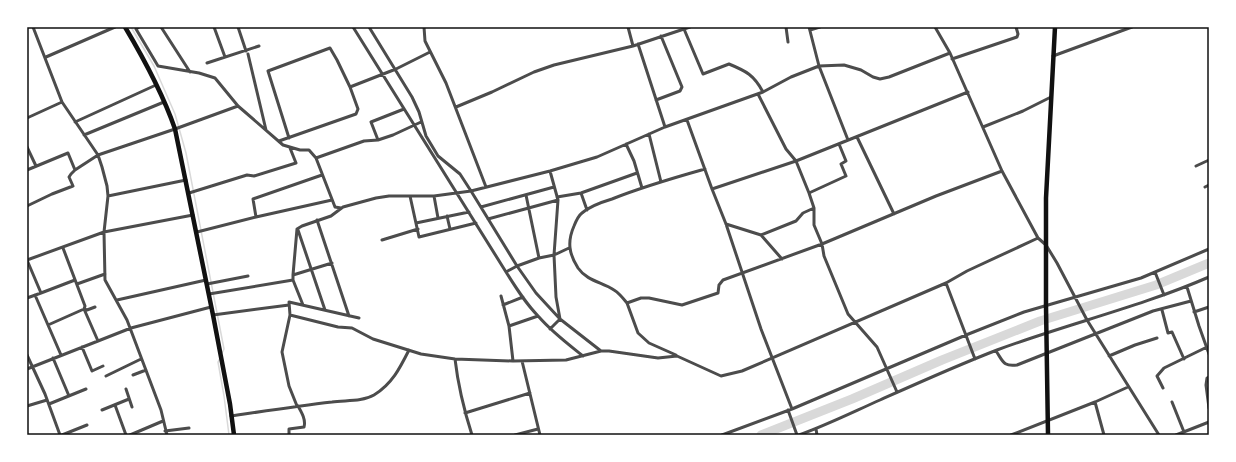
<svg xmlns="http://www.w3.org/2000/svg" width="1236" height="462" font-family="Figtree,sans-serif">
<rect width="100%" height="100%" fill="#fff"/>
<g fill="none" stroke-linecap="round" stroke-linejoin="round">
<path stroke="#d9d9d9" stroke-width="1.5" d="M131,27L154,66L175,114L186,153L224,349L222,353
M220,358L218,362L224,396L229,435"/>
<path stroke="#d9d9d9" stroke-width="9" d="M761,435L852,399L942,360L1040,321L1156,285L1209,263"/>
<path stroke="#4c4c4c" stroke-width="3" d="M33,27L62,102L98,155L102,167L107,186L108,196L104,232L105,280L127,320L161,410L167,435
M139,27L136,29L158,66L199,73L215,78L238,106L283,145L300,150H309L316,158L335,207L341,208
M161,27L190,72
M214,27L225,57
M238,27L246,51
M353,27L506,272C516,288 526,304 539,317C552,332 568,344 583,356
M369,27L412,97L419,112L426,136L438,156L460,174L471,191L517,266L536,293L560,319L601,351
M424,27L425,41L446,83L486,187
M628,27L633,46
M786,27L788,42
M809,27L819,66L848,140
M935,27L950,53L1002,171L1031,225L1038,238L1046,245L1057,263L1087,320L1159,435
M684,29L703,74L729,64C746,71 754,75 763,92
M810,30L820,27
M638,44L665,127
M248,54L266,130
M1053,56L1132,27
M46,57L115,27
M952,59L1017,37L1018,34L1016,27
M207,63L259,46
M758,94L786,149L796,161L809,193L814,208V225L822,244L824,256L848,314L877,347L897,392
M656,100L680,91L682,87L661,36
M456,107L492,92L534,72L554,65L633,46L690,27
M27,118L62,102
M687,120L712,189L726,224L761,329L792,409L722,435
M75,122L156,85
M983,127L1023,111L1051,97
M649,134L661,182
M84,135L164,102
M857,137L894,214
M289,138L268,71L330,48L337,60L350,87
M378,140L371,122L404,109
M279,141L356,114L358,109L350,87L396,69L430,52
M626,144L634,161L642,188
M27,147L36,166
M316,158L364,141L378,140L393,135L421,122
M1196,166L1209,160
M705,169C673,178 642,187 612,199C602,202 590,206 582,213C578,216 576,221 574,226C567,242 569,254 578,268C587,281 602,282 614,290C619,293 623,298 627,303L641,298H649L682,305L718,293L719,285L723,280L822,244L936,196L1002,171
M27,170L68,153L75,170L71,174L69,177L73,186L52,194L27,206
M75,170L98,155L175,129L238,106
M550,171L558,200L554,255L556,297L560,319L550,329
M1205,187L1209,185
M712,189L796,161L968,92
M189,193L247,175L254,176L296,163L290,148
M581,193L587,210
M809,193L846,176L841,164L846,161L839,144
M526,195L539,258
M108,196L186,180
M410,196L419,237L476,223
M434,196L438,218
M557,197L581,193L637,173
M481,207L554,187
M447,216L450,229
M256,217L253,199L322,175
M488,219L558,200
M317,220L349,316
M416,223L469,212
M726,224L761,235L782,259
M298,230L325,310
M197,232L256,217L332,200
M761,235L796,221L803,213L814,208
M382,240L418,229
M63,248L85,306L84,309L98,341
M27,260L104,232L193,215
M27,260L41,293L27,298
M506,272L517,266L539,258L554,255L569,248
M1155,272L1164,295
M293,275L332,263
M946,283L975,359
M77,284L105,274
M207,284L248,276
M1187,287L1199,326L1209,354
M41,293L75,280
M209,294L293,280
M35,295L61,355
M501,296L509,326L513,361
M117,300L206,280
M627,303L638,333L649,343L676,355
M303,305L293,280V275L297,229L302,226L331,216L343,207L376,198L389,196H434L471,191L550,171L597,157L665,127L763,92L791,77L819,66L844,65L861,70L873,77L880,79L889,77L950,53
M503,305L523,297
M1162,310L1168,333L1172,332L1184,359
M1194,312L1209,307
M213,315L289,305
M290,315L338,327L352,328L373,339L421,354L455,359L513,361L566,360L601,351H609L658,358L677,356L721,376L742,371L946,283L967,271L1038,238
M48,325L84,309L87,310L95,307
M509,326L538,316
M82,347L92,371L103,366
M996,351C1003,361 1003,367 1017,365L1153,311L1191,301
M27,355L45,394L60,435
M1109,356L1135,345L1157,338
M53,358L69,396
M455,359C458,385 464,410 472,435
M522,361L540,435
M27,369L131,328L211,307
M133,375L146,370
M106,376L141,359
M1209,377L1207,378L1206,385L1209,408
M1163,388L1157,376L1164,368L1207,347
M126,389L132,407
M1095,402L1104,435
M1172,402L1184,432
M49,404L86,389
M115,405L126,435
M27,406L47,400
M297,406L289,386L282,352L290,315L289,302L359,318
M792,409L966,335L1024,312L1141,278L1209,249
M102,410L129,399
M788,410L797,435
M465,413L530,393
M231,416C265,411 298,406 332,402C345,400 362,402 374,395C392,384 400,368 409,350
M816,429L817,435
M165,431L189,428
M62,435L87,425
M130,435L163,421
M289,435V429L304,427C306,420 302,413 298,406
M515,435L538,429
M799,435C827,425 853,412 880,400C918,383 958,365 997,350C1067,324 1140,307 1209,277
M1011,435L1095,402L1128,387
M1176,435L1209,422"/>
<path stroke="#111" stroke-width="4.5" d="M125,27C144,59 163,94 175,129L213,315L230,404L234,435
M1048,435L1046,306V198L1055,27"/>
</g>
<rect width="1236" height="462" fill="none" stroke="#ffffff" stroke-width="56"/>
<rect x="28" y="28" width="1180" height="406" fill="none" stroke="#111" stroke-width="1.5"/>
</svg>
